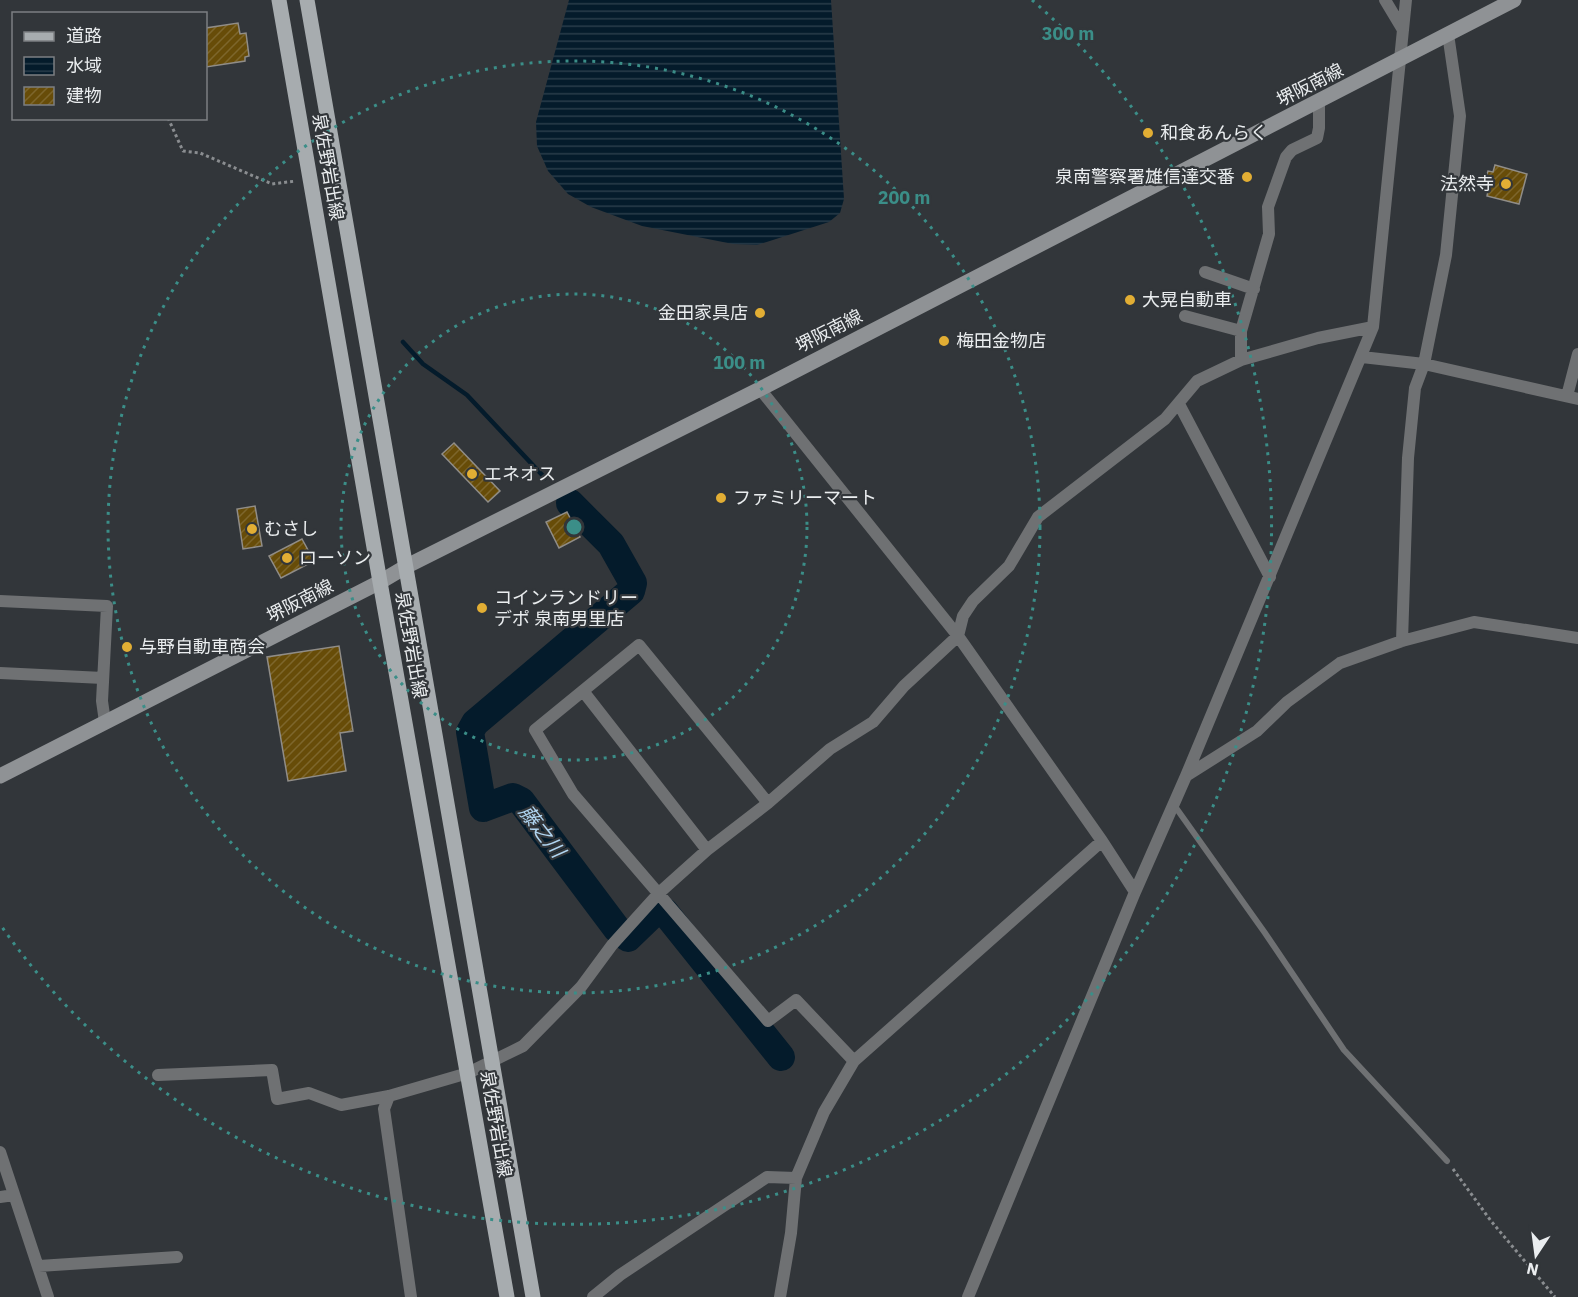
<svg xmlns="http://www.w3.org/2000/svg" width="1578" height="1297" font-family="'IBM Plex Sans','Noto Sans JP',sans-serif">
<defs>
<pattern id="water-rules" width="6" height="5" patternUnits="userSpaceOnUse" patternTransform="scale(1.5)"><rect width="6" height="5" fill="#041b2b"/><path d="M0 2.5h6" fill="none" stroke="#293c4a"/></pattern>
<pattern id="building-hatch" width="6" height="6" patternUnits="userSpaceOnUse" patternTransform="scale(1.5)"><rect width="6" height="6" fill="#674c08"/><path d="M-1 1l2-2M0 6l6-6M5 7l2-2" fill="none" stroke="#7d662c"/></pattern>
</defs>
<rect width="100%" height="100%" fill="#32363a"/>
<path fill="url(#water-rules)" d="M569,0H831L844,199L840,213L829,222L757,245L733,244L642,226L591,207L568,194L548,171L537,146L536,122Z"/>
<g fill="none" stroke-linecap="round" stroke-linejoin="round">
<path stroke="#041b2b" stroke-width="4.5" d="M403,342L423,364L467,395L545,478"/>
<path stroke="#041b2b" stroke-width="28" d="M570,503L611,544L633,583L631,591L475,723L470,732L483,808L513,797L521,801L617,929L628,938L657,910L664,911L781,1057"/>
</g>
<path fill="url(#building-hatch)" stroke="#908d88" stroke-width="1.5" d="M238,23L240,34L246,33L249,56L245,57V61L206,67V28Z
M1495,165L1527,174L1519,204L1487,196L1489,186L1484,185L1488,171L1493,172Z
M454,443L500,491L488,502L442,454Z
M255,506L262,546L243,549L237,509Z
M567,512L580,537L559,548L546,522Z
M302,539L314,561L281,578L269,556Z
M339,646L353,731L340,733L346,771L288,781L267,657Z"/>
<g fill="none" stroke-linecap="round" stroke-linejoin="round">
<path stroke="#8a8d90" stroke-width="3" stroke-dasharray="3 3" stroke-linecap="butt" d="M168,118L183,151L200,153L272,184L296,181
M1453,1169L1491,1221L1555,1297"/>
<path stroke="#6f7173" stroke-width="6" d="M1174,805L1265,933L1344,1050L1447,1161"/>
<path stroke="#6f7173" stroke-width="12" d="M1385,0L1403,30
M1205,272L1254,289
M1185,316L1241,331
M1362,357L1424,364L1578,399
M1241,360V331L1269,234L1268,207L1286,157L1292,150L1317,138L1319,128V102
M760,389L958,636L1102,841L1135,892
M1567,396L1578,354
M1179,404L1270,577
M0,601L107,606L102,701L105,722
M1402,641L1408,458L1415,388L1424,364L1446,255L1460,116L1448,34
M0,673L103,678
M583,691L707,850
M1186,776L1257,731L1287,702L1340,663L1402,641L1474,622L1578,638
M768,803L639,645L535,730L573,794L768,1021L796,1000L854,1061
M158,1075L272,1070L277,1099L309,1093L341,1105L389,1096L468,1073L523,1046L581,987L612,945L659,893L707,850L768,803L830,749L873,722L904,686L958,636L963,616L973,601L1009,566L1038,517L1165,419L1197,381L1241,360L1318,338L1373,327
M389,1096L384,1109L411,1297
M0,1152L48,1297
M0,1197L14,1195
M39,1266L177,1257
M593,1297L620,1275L767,1177L796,1178
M780,1297L791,1233L796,1178L824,1112L854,1061L1102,841
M968,1297L1135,892L1186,776L1373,327L1406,0"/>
<path stroke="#8f9295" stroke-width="15" d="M0,776L380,582L407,566L760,389L1514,0"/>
<path stroke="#a7acaf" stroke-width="15" d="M279,0L380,582L507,1297
M307,0L533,1297"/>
</g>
<g fill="none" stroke="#3b8e88" stroke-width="3" stroke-dasharray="3 6">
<circle cx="574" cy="527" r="233"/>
<circle cx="574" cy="527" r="466"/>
<path d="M1032 0A698 698 0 1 1 2 927"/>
</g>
<g fill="#e2ae34" stroke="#32363a" stroke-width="2">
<circle cx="1148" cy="133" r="6"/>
<circle cx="1247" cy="177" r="6"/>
<circle cx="1506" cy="184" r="6"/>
<circle cx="1130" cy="300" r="6"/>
<circle cx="760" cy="313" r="6"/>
<circle cx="944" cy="341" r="6"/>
<circle cx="472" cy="474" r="6"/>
<circle cx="721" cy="498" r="6"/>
<circle cx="252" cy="529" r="6"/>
<circle cx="287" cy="558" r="6"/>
<circle cx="482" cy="608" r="6"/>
<circle cx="127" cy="647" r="6"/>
</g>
<g text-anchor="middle" stroke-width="4.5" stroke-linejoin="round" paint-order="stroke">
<g font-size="18" fill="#eaedef" stroke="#32363a">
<text transform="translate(1310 85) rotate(-27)" y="6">堺阪南線</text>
<text transform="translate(328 167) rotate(80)" y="6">泉佐野岩出線</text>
<text transform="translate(829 331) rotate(-27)" y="6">堺阪南線</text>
<text transform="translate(300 601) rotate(-27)" y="6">堺阪南線</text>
<text transform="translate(411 645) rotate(80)" y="6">泉佐野岩出線</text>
<text transform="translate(496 1124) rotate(80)" y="6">泉佐野岩出線</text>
</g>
<g font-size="18" fill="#eaedef" stroke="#32363a" text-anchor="start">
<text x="1160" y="139">和食あんらく</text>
<text x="1235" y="183" text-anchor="end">泉南警察署雄信達交番</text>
<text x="1494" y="190" text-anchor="end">法然寺</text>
<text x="1142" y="306">大晃自動車</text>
<text x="748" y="319" text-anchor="end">金田家具店</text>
<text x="956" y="347">梅田金物店</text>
<text x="484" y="480">エネオス</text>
<text x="733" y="504">ファミリーマート</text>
<text x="264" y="535">むさし</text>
<text x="299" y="564">ローソン</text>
<text x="494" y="604">コインランドリー<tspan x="494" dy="21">デポ 泉南男里店</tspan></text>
<text x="139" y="653">与野自動車商会</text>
</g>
<g font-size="20" font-style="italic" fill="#b0d5f1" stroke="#32363a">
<text transform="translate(542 831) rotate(52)" y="7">藤之川</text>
</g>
</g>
<circle cx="574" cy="527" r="9" fill="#3b8e88" stroke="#32363a" stroke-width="3"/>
<g font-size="18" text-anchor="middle" font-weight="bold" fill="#3b8e88" stroke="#32363a" stroke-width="4.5" stroke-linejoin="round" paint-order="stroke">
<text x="1068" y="40">300 m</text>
<text x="904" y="204">200 m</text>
<text x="739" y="369">100 m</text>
</g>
<rect x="12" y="12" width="195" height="108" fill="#32363a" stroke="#7c7f82" stroke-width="1.5"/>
<rect x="24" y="32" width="30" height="9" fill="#a7acaf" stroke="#7c7f82" stroke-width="1.5"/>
<text x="66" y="42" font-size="18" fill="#eaedef">道路</text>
<rect x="24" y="57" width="30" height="18" fill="url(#water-rules)" stroke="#7c7f82" stroke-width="1.5"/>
<text x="66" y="72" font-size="18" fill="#eaedef">水域</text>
<rect x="24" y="87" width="30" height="18" fill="url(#building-hatch)" stroke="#7c7f82" stroke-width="1.5"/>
<text x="66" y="102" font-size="18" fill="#eaedef">建物</text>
<g transform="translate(1536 1255) rotate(193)" stroke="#32363a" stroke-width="4.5" paint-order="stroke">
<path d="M0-4.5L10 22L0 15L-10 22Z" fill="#eaedef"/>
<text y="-9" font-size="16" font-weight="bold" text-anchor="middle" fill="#eaedef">N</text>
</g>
</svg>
